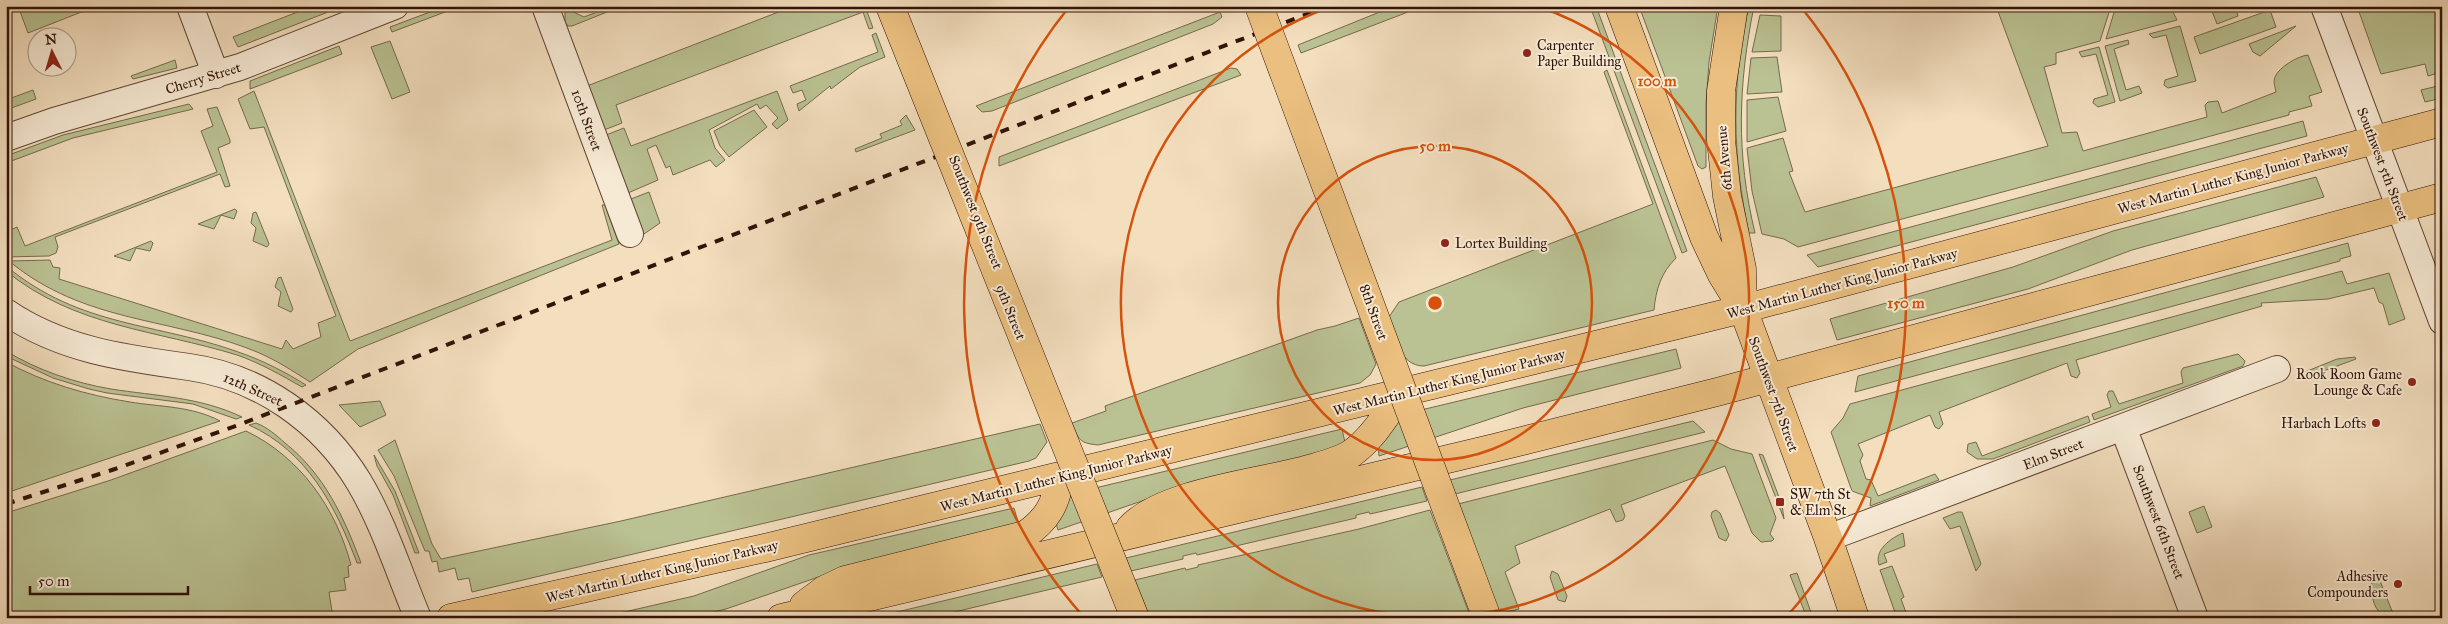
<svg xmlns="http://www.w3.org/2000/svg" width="2448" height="624" font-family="'IM FELL Great Primer',serif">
<rect width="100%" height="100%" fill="#f3debe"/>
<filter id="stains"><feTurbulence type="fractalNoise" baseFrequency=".004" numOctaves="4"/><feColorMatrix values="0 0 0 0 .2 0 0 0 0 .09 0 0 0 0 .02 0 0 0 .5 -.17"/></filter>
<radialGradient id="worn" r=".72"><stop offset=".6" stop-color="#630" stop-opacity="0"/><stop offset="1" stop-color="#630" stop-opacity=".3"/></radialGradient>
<path fill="#bac192" stroke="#766a4c" d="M18,6H88L89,9L28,33Z
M313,6L341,7L238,47L233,37Z
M446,6H461L392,32L390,27Z
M613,6H622L572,26H568L565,22V13L569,10L584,17Z
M794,6H865L873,28L869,29L863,12L616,105L622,123L604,130L587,86Z
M1590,6H1596L1687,251L1682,253Z
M1639,6H1718L1709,62L1706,104V167L1702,169L1698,166Z
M1749,6H1754C1738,86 1736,154 1755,233H1749C1732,155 1731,85 1749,6Z
M1996,6H2111L2100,41L2056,53V64L2044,67L2062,133L2077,132L2083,151L2207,117L2205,105L2208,102L2218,101L2222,113L2276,92C2275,87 2273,82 2275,77C2279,67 2298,56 2308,55L2322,92L2309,96L2312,106L2289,112V115L1798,247L1784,239L1762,234L1752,191L1747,148L1783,138L1793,171L1789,172L1805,212L2048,146Z
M2116,6H2154L2156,11L2170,6L2177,20L2106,39Z
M2210,6H2235L2238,16L2217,24Z
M2357,6H2398L2400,10C2415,5 2426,6 2442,12V72L2428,76L2425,64L2381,74Z
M1392,7H1399L1408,12L1301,53L1298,45Z
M2270,10L2276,27L2200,54L2194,37Z
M1220,12L1222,17L1213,24L992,111L982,112L976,106Z
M1760,15L1781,16V51L1752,52Z
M2180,26L2196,81L2168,88L2164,85L2165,80L2178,76L2166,35L2153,38L2149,34Z
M2296,26L2260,56L2253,52L2249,44Z
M876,33L885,57L860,67L831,89L830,86L799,111L797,104L806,100L802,90L793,93L790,86L878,52L872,35Z
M2128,40L2129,44L2114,49L2126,90L2139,86L2142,93L2120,101L2105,46Z
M390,41L410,92L392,99L371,47Z
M339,46L342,54L250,89V81Z
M2099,47L2115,102L2098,107L2093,103L2094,99L2108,95L2096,54L2082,57L2079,52Z
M1777,57L1782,92L1747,94L1751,58Z
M175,60L177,68L133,79L131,76Z
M1231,68L1237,69L1241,75L999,166V157Z
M1607,70L1676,258C1661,273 1656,289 1654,310L1424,366C1399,366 1395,336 1389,317L1399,302L1653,204L1604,72Z
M2442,85V98L2425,102L2421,90Z
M33,90L36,99L6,110V100Z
M254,91L350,341L612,240L602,205H605L619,244L358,349L310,382C293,371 276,360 257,352C172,317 85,324 9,261L50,260L53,267L60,268L59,279L282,349L286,340L293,349L321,337L318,323L336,316L264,127L250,129L238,99Z
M777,91L788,120L777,129L772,124L778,118L766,105L760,109L757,104L709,130L715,148L725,160L716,167L710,160L673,175L670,166L666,168L656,145L647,149L658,180L628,193L606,135L624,128L631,146Z
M1778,97L1786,131L1747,142V100Z
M189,104L193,109L73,138L6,163V156L63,135Z
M217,107L230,140V143L218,148L230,186L225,187L220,174L55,237L58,247L56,253L49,256L6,257V232L17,227L25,246L217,172L201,131L213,126L207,109Z
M754,110L767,127L729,157L720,146L714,131Z
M906,115L915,130L856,152L855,149L882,138L880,134L902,125L900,121Z
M2303,121L2307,136L1818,267L1807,255Z
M2316,177L2324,197L2132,250L2028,289L1837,340L1830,319L2013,267L2113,231Z
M649,192L660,223L644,234L631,199Z
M235,209L237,211L234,219L221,215L214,229L198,224Z
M256,212L269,244L267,247L253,241L256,228L251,223L253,213Z
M151,241L153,243L150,251L136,248L130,261L114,256Z
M2348,243L2351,256L2340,259V261L1855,392L1858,376Z
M6,266C81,328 156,322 241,353C264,361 285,372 306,385L302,387C281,375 260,363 237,355C156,330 75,327 6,271Z
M2342,271L2347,284L2389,273L2405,319L2389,325L2383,304L2379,302L2374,288L2328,299L2261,303L2262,306L2076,360L2080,373L2077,378L2071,376L2067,363L1939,412L1943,424L1939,429L1935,427L1930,415L1858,444L1863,455L1860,461L1866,479L1871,480L1878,496L1935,474L1939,480L1870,506L1871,498L1852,491L1831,432L1843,418L1850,404Z
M281,277L293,309L291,312L278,306L281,292L275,287L278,278Z
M1359,318L1376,364L1370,375L1360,383L1098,445C1079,443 1079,440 1072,423L1106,411L1105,406L1317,330L1335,326Z
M1676,349L1681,368L1523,408L1379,456L1378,444L1396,416Z
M6,351C37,370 75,383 111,389C156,396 200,397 242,417L236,419L193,404L107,393L89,389L53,378L10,358L6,355Z
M2238,354L2245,361L2243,366L2094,420L2092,414L2111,407L2107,395L2109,391H2113L2119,404L2183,383L2181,372L2183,368Z
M2355,357L2356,359L2302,379L2300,374L2337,359Z
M6,362C45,383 86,395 130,402C160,407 192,406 220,421L6,493Z
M380,401L386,415L360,427L339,405Z
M2088,416L2090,422L1993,459H1977L1967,452L1968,444L1976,442L1982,456Z
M1693,421L1705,432L1455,494L1450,480Z
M256,423C267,427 276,435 285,443C324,474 344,517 361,563H357C336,507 307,451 249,425Z
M1040,424L1047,442L1036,458L1029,461L472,592L469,578L458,580L455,568L439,572L437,561L432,562L429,551H425L394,476L378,450L395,440L432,544L441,559L621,521Z
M1342,429L1346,447L1162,494L1058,530L1055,520L1070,494Z
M246,431C300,457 336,508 351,565L348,566L349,577L344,578L346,590L329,592L333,618H6V513L111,480Z
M1713,440L1731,449L1752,454L1776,518L1770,534L1774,539L1772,541L1761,542L1752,533L1725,466L1621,505L1625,516L1623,520L1616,522L1610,509L1515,546L1520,563L1505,572L1519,609L1499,614L1458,504Z
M1759,454L1763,455L1782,505L1784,519Z
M374,455L395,491L419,553H415L393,495L377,466Z
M1422,487L1427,501L1370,514L1369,512L1356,515V518L1197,555L1196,553L1183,556V559L1131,571L1126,558Z
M2204,506L2212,527L2197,533L2189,512Z
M1014,508L1019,525L830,573L726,609L689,618H598L694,596L809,555Z
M1430,510L1471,618H1150L1135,580L1185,568L1186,570L1198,567V565L1359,529Z
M1716,510L1720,513L1729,535L1726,541L1719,538L1711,516L1712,512Z
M1958,512H1962L1981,564L1976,571L1960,526L1950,529L1943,518Z
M1903,533L1905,546L1884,554L1887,562L1879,565C1874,550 1891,538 1903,533Z
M1097,564L1102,577L929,618H872Z
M1892,566L1904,597L1901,599L1908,618H1897L1880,570Z
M1552,571L1558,574L1567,596L1565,602L1558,600L1550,577Z
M2376,571L2394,616C2389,616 2386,617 2382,614C2371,608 2368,580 2376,571Z
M1797,573L1813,618H1807L1790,575Z"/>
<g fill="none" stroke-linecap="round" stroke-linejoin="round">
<g stroke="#624635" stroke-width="28">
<path id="minor" d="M190,6L216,75
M545,6L630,234
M2324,6L2442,321
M6,138L54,121L240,67L395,6
M6,312C62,350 124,358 189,367C260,377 322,421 359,482C384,524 399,573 418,618
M2123,427L2195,618
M1828,538L2277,369"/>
</g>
<g stroke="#311307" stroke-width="29">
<path id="major" d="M1619,6L1704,237L1722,275L1743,309L1828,538L1855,618
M1734,6L1721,91V140L1727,196L1742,269L1743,308
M1130,528C1163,492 1261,483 1309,469C1323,465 1340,461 1352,453C1373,438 1386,415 1400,395
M804,605L824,590L845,580L1025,535C1047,520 1056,504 1060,478
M451,618L765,548L1743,309L2442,122
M781,618L1494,448L1717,392L2442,197"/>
</g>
<use href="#minor" stroke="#f7ead5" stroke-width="26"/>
<use href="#major" stroke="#eabf7f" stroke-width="28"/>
<path stroke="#311307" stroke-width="4" stroke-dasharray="9 9" stroke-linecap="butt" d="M6,504L115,469L241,424L1328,6"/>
<g stroke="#311307" stroke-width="29" stroke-linecap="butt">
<path id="major-bridge" d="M890,6L1135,618
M1259,6L1487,618"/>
</g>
<use href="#major-bridge" stroke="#eabf7f" stroke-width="28"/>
</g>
<g fill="none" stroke="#d6520c" stroke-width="2.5">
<circle cx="1435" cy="303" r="157"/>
<path d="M1540 7A314 314 0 1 1 1330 7"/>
<path d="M1082 615A471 471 0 0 1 1069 7M1801 7A471 471 0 0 1 1788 615"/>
</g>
<g fill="#8f2418" stroke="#f7ead5" stroke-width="2">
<circle cx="1527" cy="53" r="5"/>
<circle cx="1445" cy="243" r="5"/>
<circle cx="2412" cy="382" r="5"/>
<circle cx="2376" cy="423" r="5"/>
<rect x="1775" y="497" width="10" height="10" rx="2.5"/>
<circle cx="2398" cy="584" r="5"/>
</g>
<g text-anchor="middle" stroke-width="4" stroke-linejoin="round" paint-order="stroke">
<g font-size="14" fill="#311307" stroke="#f7ead5" text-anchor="start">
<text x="1537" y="50">Carpenter<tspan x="1537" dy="16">Paper Building</tspan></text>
<text x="1455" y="248">Lortex Building</text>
<text x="2402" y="379" text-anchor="end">Rook Room Game<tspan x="2402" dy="16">Lounge &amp; Cafe</tspan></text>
<text x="2366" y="428" text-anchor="end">Harbach Lofts</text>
<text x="1790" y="499">SW 7th St<tspan x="1790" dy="16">&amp; Elm St</tspan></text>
<text x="2388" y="581" text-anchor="end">Adhesive<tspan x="2388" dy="16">Compounders</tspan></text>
</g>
<g font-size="14" fill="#311307" stroke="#f7ead5">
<text transform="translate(203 78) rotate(-17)" y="5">Cherry Street</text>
<text transform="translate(587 120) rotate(70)" y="5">10th Street</text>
<text transform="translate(1724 158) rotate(-95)" y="5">6th Avenue</text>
<text transform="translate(2383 164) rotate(69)" y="5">Southwest 5th Street</text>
<text transform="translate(2233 178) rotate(-15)" y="5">West Martin Luther King Junior Parkway</text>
<text transform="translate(976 212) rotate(68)" y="5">Southwest 9th Street</text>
<text transform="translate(1842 283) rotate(-15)" y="5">West Martin Luther King Junior Parkway</text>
<text transform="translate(1011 312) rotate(68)" y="5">9th Street</text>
<text transform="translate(1374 312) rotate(70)" y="5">8th Street</text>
<text transform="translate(1449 382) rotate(-14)" y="5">West Martin Luther King Junior Parkway</text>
<text transform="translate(253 389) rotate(24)" y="5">12th Street</text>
<text transform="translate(1774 394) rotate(70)" y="5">Southwest 7th Street</text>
<text transform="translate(2053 454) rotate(-21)" y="5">Elm Street</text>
<text transform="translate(1056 478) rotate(-14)" y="5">West Martin Luther King Junior Parkway</text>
<text transform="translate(2159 522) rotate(69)" y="5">Southwest 6th Street</text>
<text transform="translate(662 571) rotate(-13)" y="5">West Martin Luther King Junior Parkway</text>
</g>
</g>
<circle cx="1435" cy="303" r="8" fill="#d6520c" stroke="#f7ead5" stroke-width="2.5"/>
<g font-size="15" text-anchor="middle" font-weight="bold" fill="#d6520c" stroke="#f7ead5" stroke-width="4" stroke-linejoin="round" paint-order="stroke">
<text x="1657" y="86">100 m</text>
<text x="1435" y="151">50 m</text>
<text x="1906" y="308">150 m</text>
</g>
<rect width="2448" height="624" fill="none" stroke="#f3debe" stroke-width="25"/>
<rect x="8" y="8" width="2433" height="609" fill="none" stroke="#311307" stroke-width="2.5"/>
<rect x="12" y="12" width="2423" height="599" fill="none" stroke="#311307"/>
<g transform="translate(52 52) rotate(355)"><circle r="24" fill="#f7ead5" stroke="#a89483"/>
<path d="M0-4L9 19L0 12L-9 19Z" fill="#8f2418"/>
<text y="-8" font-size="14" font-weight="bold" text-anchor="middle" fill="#311307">N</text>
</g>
<path d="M30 586v8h158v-8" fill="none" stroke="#311307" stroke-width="2.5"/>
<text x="38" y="586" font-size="15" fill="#311307" stroke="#f7ead5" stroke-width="4" paint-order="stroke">50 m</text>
<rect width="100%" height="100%" filter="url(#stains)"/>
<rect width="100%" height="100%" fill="url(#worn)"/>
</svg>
